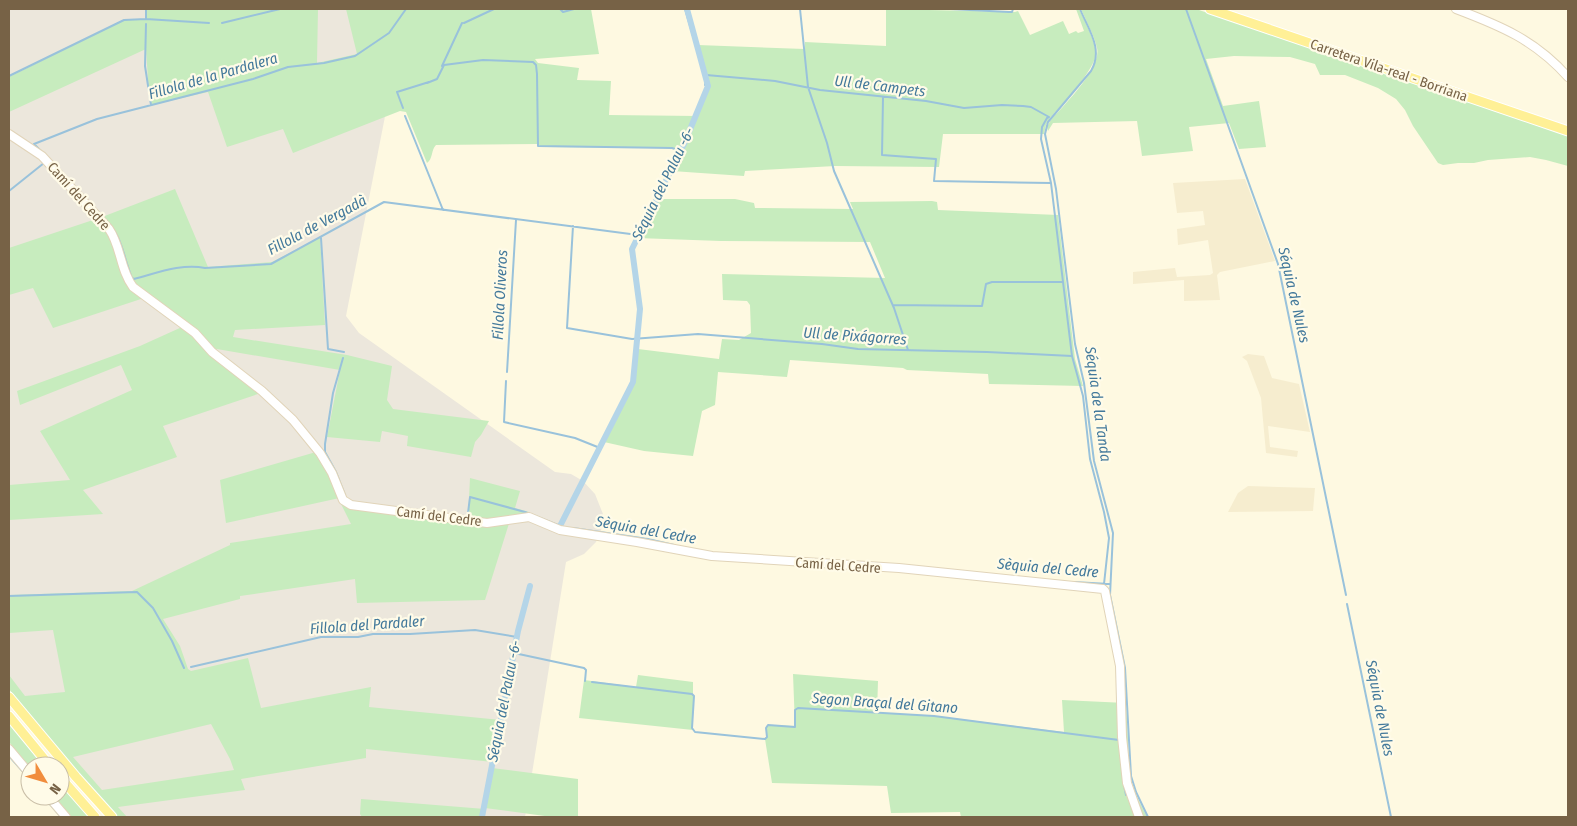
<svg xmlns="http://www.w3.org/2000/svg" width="1577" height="826" font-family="'Fira Sans Condensed',sans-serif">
<rect width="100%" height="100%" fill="#fef9e1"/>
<path fill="#f6edcf" d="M1245,179L1275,261L1220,272L1217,275L1220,300L1184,301V280L1133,284V272L1175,268L1177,277L1210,275L1213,273L1208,240L1178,245L1177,229L1205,225L1203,211L1177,213L1173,183Z
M1248,354L1264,356L1272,378L1299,384L1310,432L1268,426L1270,447L1298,451L1297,457L1266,453L1261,398L1247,361L1242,357Z
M1248,486L1315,488L1313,511L1228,512L1238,493Z"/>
<path fill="#ece7dc" d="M9,9H406L346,316L359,333L555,472L571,474L583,481L595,494L603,514L601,531L596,542L584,554L566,562L525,817H120L9,687Z"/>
<path fill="#c7ecbe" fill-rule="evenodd" d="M147,9H318L317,63L357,54L346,9H591L599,54L535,59L538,63L579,68L577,80L611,81L609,115L697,116L709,86L698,45L805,49V42L886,46V9L1015,12L1018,11L1030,35L1063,21L1069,34L1076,31L1078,33L1084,31L1076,9H1079C1085,22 1094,38 1096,52C1097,68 1061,105 1050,118L1046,125L1044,134H943L939,167L835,166L745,171L744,176L672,171L682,151L672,148L541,147L538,144L436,145C431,150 433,159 427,163L406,112L400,111L293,153L283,129L227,147L208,92L152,105L149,94L146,49L9,112V77L124,20L146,19Z
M1081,9H1196L1568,135V166L1546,160L1530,157L1488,160L1474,163H1458L1443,165L1438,163L1413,126L1405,110L1396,99L1378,88L1345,75H1320L1315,64L1290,57L1234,56L1206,59L1223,106L1259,101L1266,147L1239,149L1229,123L1189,127L1193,151L1142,156L1137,121L1053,123L1048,131L1047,127L1050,121C1063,106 1102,68 1097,48C1094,35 1086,21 1081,9Z
M175,189L208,267L272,262L320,237L325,325L235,330L233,337L347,355L392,366L387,400L393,409L489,421L481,435L475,442L471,457L407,446L408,436L382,431L380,442L327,437L340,370L211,348L144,298L53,328L33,288L9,295V248L102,217Z
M658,199H735L754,203L755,208L853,209L850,202L932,201L937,202L938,210L1058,215L1075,359L1083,386L989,384L988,374L907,370L903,368L790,360L787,377L718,372L715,405L702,411L693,456L644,451L604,442L635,382L638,349L719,359L722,339L739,340L751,333L750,305L747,301L723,300L722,274L885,278L870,242L721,241L637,238Z
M182,327L261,393L163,426L177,457L83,490L103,514L9,520V485L70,480L40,431L132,390L121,365L20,405L17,391L140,346Z
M316,452L344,497L226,523L220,480Z
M470,478L520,491L515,508L529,512V515L511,517L485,600L357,603L355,579L240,596V599L163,619L180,646L188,669L191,671L248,658L261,708L371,687L369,707L501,720L493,762L366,749V758L241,779L245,790L118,807L127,817H118L47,737L9,689V675L25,696L65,692L53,630L9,633V595L132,591L230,545V543L351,524L340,502L468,519ZM211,724L230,759L234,770L102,790L73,757Z
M793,674L878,681L877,713L936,716L1064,732L1062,700L1126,703L1130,777L1133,789L1147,817H961L960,812L891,813L887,786L772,783L765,739L767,736L766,727L768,725L795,726Z
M638,675L693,682V730L579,718L584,680L636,687Z
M9,722L45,766L30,767L9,742Z
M492,768L578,779V817H552L485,808Z
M60,784L90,817H72L54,796H60Z
M361,799L485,809L483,817H362L360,814Z"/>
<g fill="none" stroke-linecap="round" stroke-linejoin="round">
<path stroke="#99c2db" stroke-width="2" d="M560,9L563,12L574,9
M685,9L706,80L705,85L708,86
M800,9L808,87L827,143L834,171L894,308L908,350
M950,9L1009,12H1012L1013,9
M1080,9C1088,29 1104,49 1091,71L1048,122L1045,134L1056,189L1075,344L1084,383L1094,461L1113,533L1110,595L1125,668L1131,776L1136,792L1148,817
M1186,9L1278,264L1346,595
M146,19V9
M222,23L280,9
M464,23L494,9
M146,24L145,66L151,105
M442,66L462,23
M706,75L775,81L820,90L926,101L964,108L1002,105L1023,106L1031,107L1049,117L1047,118L1042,127L1041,139L1051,183L1072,356L1083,396L1090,459L1104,512L1109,538L1104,584
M9,76L124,20L146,19L209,23
M427,83L437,79L444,65L483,60L533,62L536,65L537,74L538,146L672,148L681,151
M883,98L882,155L936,159L934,181L1051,183
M403,108L397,92L429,82
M405,116L443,210
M41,151L34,144L97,119L253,79L288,67L324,63L355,56L389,33L406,9
M9,191L44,163
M104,218C123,237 122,253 132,278L134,279C157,273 182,263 205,268L271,264L384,202L638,235
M573,226L567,328L632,339L698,334L822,344L858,349L987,352L1072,356
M321,238L328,349L344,352
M893,305L982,306L986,284L992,282H1063
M343,358L333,393L325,444V452L336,472L345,495
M507,372L516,220
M506,381L504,422L575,438L600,448
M463,516H467L468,513L470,497L525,512L563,527
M573,528L648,539L674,545
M1074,582L1109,584
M9,596L137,592L153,608L172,641L184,668
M1347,604L1391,817
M514,653L584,668L586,670L585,681
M191,667L321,637H358L373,634H410L475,630L517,637
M592,682L692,694L694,696L692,728L695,732L765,739L767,737L766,728L768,725L795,727V710L798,708L934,716L1119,740
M9,756L25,774
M1124,785L1126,795
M43,796L61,817"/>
<path stroke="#b4d5e8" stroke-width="6" d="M560,526L633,382L640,309L632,249L684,144L708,86L687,9
M482,817L518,631L530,586"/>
<g stroke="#e1d4b9" stroke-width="10">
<path id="minor" d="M1456,9C1501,26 1535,40 1568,77
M9,134L42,156L109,229C121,246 120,270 133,287L195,333L212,352L262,391L293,420L320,453L332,473L343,500L351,505L487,523L529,517L560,530L637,542L712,556L899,568L1103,589L1105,591L1120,666L1122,737L1127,783L1139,817
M9,749L30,774
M48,796L66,817"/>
</g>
<g stroke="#fff" stroke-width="11">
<path id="major" d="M1210,9L1568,131
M9,697L76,777L112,817
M9,716L50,766
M60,777L95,817"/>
</g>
<use href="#minor" stroke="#fff" stroke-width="8"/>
<use href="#major" stroke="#fff096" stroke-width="9"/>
</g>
<g text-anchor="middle" stroke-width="4.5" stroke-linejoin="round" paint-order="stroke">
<g font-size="14" fill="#776246" stroke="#fffbe8">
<text transform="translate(1389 70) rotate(19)" y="5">Carretera Vila-real - Borriana</text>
<text transform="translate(79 196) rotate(48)" y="5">Camí del Cedre</text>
<text transform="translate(439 516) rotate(7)" y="5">Camí del Cedre</text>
<text transform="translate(838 565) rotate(4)" y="5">Camí del Cedre</text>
</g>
<g font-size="15" font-style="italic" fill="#43799b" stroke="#fffbe8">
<text transform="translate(213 76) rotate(-16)" y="5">Fillola de la Pardalera</text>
<text transform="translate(880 86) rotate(7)" y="5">Ull de Campets</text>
<text transform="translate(663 184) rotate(-64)" y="5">Séquia del Palau -6-</text>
<text transform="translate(317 225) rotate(-28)" y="5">Fillola de Vergadà</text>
<text transform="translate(500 295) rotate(-87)" y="5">Fillola Oliveros</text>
<text transform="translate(1294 295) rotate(77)" y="5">Séquia de Nules</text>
<text transform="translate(855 336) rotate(4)" y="5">Ull de Pixágorres</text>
<text transform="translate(1098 404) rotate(82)" y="5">Séquia de la Tanda</text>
<text transform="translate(646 530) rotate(10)" y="5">Sèquia del Cedre</text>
<text transform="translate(1048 568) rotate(5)" y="5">Sèquia del Cedre</text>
<text transform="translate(367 625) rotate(-4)" y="5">Fillola del Pardaler</text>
<text transform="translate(504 701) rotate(-79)" y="5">Séquia del Palau -6-</text>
<text transform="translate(885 703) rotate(4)" y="5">Segon Braçal del Gitano</text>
<text transform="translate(1380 708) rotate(79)" y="5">Séquia de Nules</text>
</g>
</g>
<rect width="1577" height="826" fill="none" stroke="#776246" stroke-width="20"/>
<g transform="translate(45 781) rotate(128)"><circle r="24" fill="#fffbe8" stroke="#c9bea7"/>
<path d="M0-4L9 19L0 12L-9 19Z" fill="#f18d3d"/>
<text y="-8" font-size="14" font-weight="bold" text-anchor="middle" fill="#776246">N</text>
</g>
</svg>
